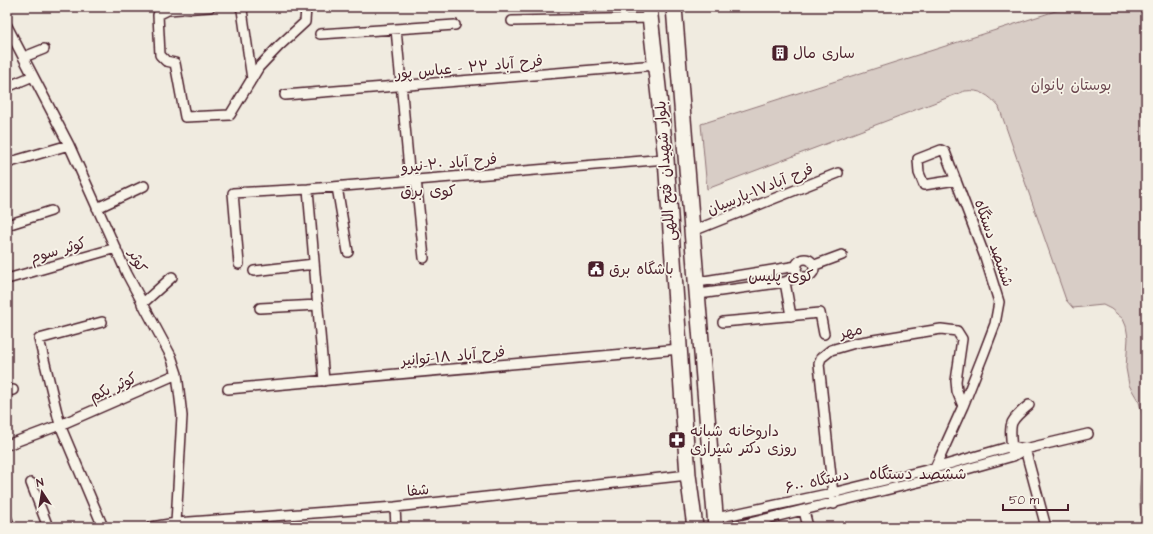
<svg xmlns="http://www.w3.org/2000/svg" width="1153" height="534" font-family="'Architects Daughter','Playpen Sans Arabic',sans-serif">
<rect width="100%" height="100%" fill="#f0ebe0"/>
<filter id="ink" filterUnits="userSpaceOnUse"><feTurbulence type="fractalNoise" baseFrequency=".025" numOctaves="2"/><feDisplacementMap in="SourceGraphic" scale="8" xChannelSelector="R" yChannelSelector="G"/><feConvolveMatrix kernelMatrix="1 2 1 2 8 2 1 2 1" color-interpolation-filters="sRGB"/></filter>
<g filter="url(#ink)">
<path fill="#d8cdc6" stroke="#917678" d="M1068,7H1146V428L1139,402L1129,385L1126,368L1128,338L1126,326L1123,319L1111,309L1103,305L1073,308L1066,300L999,107C989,95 980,89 965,91L707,189L701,124Z
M1146,430V526C1132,507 1145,454 1146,430Z"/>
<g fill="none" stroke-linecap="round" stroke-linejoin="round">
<g stroke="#4a1f2b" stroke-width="12">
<path id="minor" d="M210,7L168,10L158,15L160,55L166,61L175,63L185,117L230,115L259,67L279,46L305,22L306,7
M240,7L242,10L252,79
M512,21L651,18
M7,26L69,145L127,274L171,356L177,374L182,416L176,523
M396,29L410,180
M320,34L455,25
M24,57L44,49
M7,87L33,76
M285,95L656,65
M7,163L69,145
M416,179L424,258
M337,187L348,252
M308,189L324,381
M97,208L144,186
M7,225L51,211
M693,231L838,173
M796 268a9 9 0 1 1 18 0a9 9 0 1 1-18 0Z
M239,264L233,193L308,189L666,159
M815,265L842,255
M254,271L314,264
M7,279L116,248
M698,282L797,266
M785,282L791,316
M699,294L785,282L800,275
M142,304L172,277
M260,308L318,305
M102,322L39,339L60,425L103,527
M723,322L820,313L824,334
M228,389L680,349
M7,391L13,390
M7,445L60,425L177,374
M1025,449L1046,527
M1012,451C1010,423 1007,423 1029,405
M935,478V468L963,406L984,353L995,324L999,302L985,257L945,152L941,150L918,159L919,173L924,185L956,180
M31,483L48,527
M834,504L819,364L821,358L831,350L855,343L941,329L957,331L962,339L956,381L957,391L963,406
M395,507L396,527
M804,511L808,527
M716,518L832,493L935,468L1012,446L1025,449
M7,519L10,527
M151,527L176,523L395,507L688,475
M733,527L935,478L1013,456L1025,449L1088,434"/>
</g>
<g stroke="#4a1f2b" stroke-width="18">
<path id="primary" d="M649,7L666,159L688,475L695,527
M674,7L716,527"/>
</g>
<use href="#minor" stroke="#f7f3e8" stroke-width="9"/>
<use href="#primary" stroke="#f7f3e8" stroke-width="15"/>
</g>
</g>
<defs>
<g id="building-square" transform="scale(0.9)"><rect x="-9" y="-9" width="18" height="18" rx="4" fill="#4a1f2b" stroke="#f7f3e8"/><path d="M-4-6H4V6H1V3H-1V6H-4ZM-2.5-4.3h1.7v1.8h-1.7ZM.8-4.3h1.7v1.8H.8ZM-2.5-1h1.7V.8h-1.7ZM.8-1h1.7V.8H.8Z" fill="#fff"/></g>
<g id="civic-square" transform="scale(0.9)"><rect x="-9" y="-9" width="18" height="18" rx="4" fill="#4a1f2b" stroke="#f7f3e8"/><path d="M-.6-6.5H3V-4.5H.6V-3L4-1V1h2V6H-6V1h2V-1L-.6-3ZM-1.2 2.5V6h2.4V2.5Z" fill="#fff"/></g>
<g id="pharmacy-square" transform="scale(0.9)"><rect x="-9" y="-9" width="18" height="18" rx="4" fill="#4a1f2b" stroke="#f7f3e8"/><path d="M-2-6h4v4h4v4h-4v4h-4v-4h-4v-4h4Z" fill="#fff"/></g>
</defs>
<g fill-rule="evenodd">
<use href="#building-square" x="780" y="53"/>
<use href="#civic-square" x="596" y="269"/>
<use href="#pharmacy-square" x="677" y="440"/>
</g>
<g text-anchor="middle" stroke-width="3.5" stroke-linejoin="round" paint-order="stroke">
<g font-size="15" fill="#4a1f2b" stroke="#f7f3e8" text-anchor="start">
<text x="793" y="58">ساری مال</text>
<text x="609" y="274">باشگاه برق</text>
<text x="690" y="436">داروخانه شبانه<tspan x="690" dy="17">روزی دکتر شیرازی</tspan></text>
</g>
<g font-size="15" fill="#4a1f2b" stroke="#f7f3e8">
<text transform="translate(469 67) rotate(-5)" y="5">فرح آباد ۲۲ - عباس پور</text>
<text transform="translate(449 163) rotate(-5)" y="5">فرح آباد ۲۰-نیرو</text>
<text transform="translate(665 171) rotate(-94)" y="5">بلوار شهیدان فتح اللهی</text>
<text transform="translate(760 189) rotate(-22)" y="5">فرح آباد۱۷-پارسیان</text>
<text transform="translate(994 243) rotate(71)" y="5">ششصد دستگاه</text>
<text transform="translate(58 250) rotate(-16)" y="5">کوثر سوم</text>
<text transform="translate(138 261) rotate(66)" y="5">کوثر</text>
<text transform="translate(851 331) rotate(-13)" y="5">مهر</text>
<text transform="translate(453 356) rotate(-5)" y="5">فرح آباد ۱۸-توانیر</text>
<text transform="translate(113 387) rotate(-24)" y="5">کوثر یکم</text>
<text transform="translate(817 481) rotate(-13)" y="5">۶۰۰ دستگاه</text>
<text transform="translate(418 490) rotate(-6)" y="5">شفا</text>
</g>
<g font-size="15" fill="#6e4a52" stroke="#f7f3e8">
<text x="1071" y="90">بوستان بانوان</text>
</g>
<g font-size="16" fill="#4a1f2b" stroke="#f7f3e8">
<text x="428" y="196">کوی برق</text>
<text x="781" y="281">کوی پلیس</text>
<text x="918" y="479">ششصد دستگاه</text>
</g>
</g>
<rect width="1153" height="534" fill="none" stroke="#f7f3e8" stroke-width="24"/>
<rect x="12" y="12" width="1129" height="510" fill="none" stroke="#4a1f2b" stroke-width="1.5" filter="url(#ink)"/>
<g transform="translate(42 492) rotate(348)" stroke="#f7f3e8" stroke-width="3" paint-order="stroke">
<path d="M0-3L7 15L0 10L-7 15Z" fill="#4a1f2b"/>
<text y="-6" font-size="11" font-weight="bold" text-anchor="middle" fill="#4a1f2b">N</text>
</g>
<path d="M1003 504v6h65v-6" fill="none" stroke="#4a1f2b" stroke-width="2"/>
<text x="1009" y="504" font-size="12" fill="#4a1f2b" stroke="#f7f3e8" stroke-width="3" paint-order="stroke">50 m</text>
</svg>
